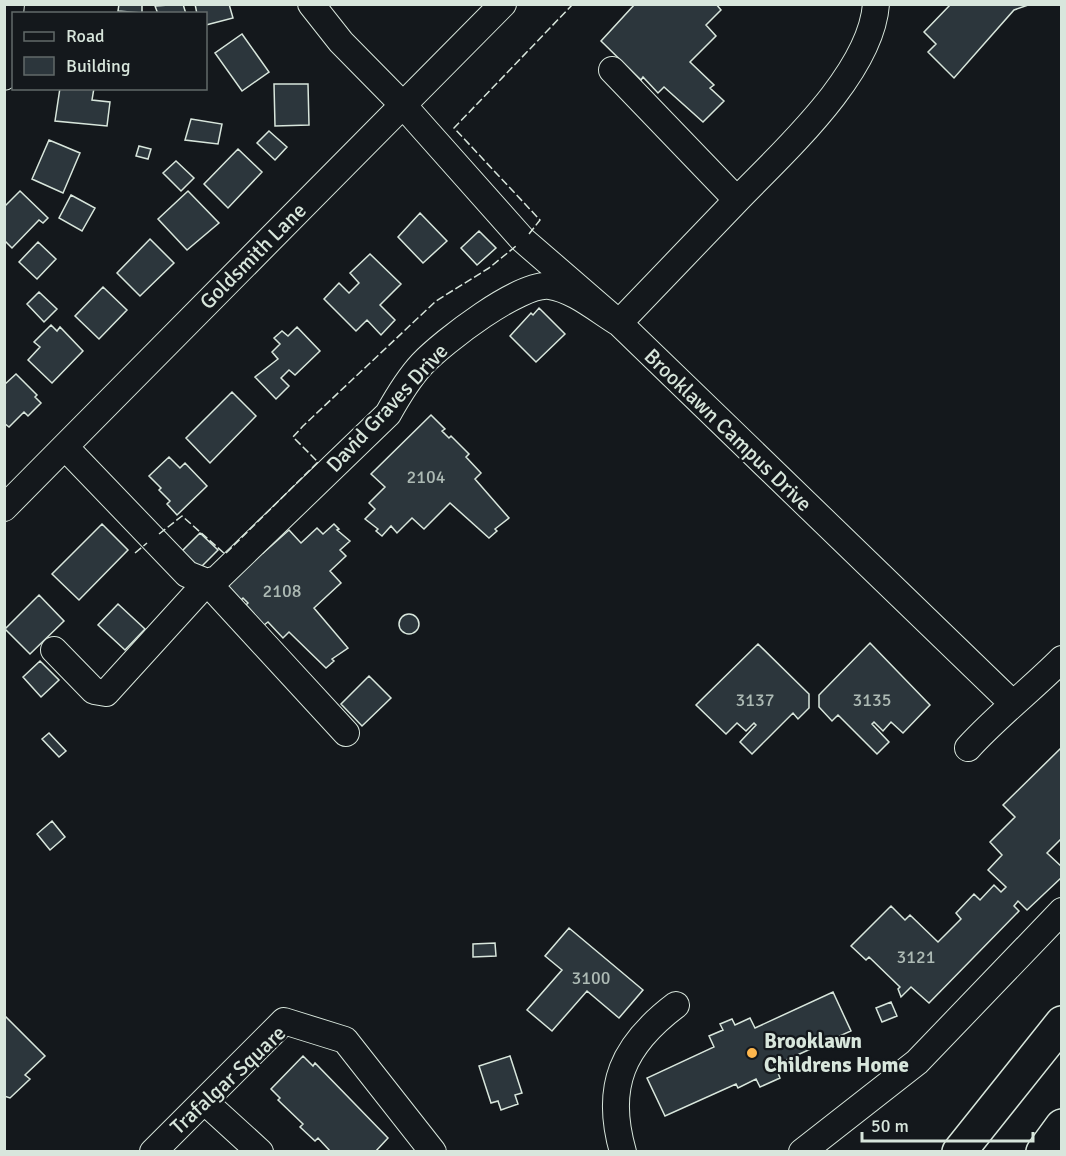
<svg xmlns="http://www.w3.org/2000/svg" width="1066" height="1156" font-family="Signika,sans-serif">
<rect width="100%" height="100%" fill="#14181c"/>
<path fill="#2c363c" stroke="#d8e6dc" stroke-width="1.5" d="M119,4H142V13L118,11Z
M183,4L186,14H158L155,6Z
M195,4H229L233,18L206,25V14H197Z
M635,4H716L721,10L706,25L716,36L690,62L714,85L710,88L724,101L703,122L664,87L658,93L643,77L641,80L601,41Z
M951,4H1031L1014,10L954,78L928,52L936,44L924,32Z
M242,34L269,72L242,91L215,53Z
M274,84H308L309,125L275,126Z
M60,88H94L92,100L110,102L107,126L55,121Z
M191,119L222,124L218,144L185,140Z
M269,131L287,147L275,160L257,143Z
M49,140L80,153L63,193L32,179Z
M139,146L151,149L148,159L136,156Z
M238,149L262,172L228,208L204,184Z
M176,161L194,178L181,191L163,173Z
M20,191L48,218L43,223L39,220L12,248L4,240V207Z
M188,191L219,223L187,250L158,219Z
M71,195L95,208L82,231L59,218Z
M420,213L447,241L423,263L398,237Z
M479,231L496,248L477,265L461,248Z
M150,239L174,263L140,296L117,273Z
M38,242L56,259L37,279L19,262Z
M370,254L401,284L380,305L395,320L381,335L367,320L356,331L324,299L339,283L349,293L359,283L350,273Z
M103,287L127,310L99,339L75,316Z
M39,292L57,309L44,322L27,304Z
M539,308L565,334L536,362L510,336L531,313L533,315Z
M51,325L57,331L60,327L83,351L52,383L28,360L40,347L34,342Z
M297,327L320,351L295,375L289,370L281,378L289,386L276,399L255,377L278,359L272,352L280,344L274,338L282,331L288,336Z
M16,374L37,395L35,397L41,403L28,416L24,412L9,427L4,423V385Z
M232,392L256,416L210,463L186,438Z
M431,415L445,429L442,431L449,438L451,436L469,454L466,457L481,473L475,479L509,518L495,529L497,531L489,538L450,503L424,529L412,518L397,533L391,526L382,536L376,531L378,529L365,519L375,509L369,503L385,487L371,474Z
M169,457L180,468L185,463L207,486L177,515L167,504L170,501L159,490L161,488L149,476Z
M102,524L128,550L79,600L52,574Z
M334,524L339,529L337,530L350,541L340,550L346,556L330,571L341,583L314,608L348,648L332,659L334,661L326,668L289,632L283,638L268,622L264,625L246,605L248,603L243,598L241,600L225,583L260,551L263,553L289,530L301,543L317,528L323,534Z
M200,533L218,550L200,568L182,551Z
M39,595L64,621L30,654L5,629Z
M118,604L145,629L125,650L98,625Z
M399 624a10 10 0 1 1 20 0a10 10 0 1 1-20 0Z
M870,643L930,705L903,733L891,722L883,731L874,722L872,724L889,742L877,754L838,715L832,721L819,707V695Z
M758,644L809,694V708L798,719L793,713L752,754L740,742L756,725L754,723L746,731L737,723L726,734L696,705Z
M40,661L59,680L41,697L23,677Z
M369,676L391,698L362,726L341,704Z
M49,733L66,751L59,757L42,739Z
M1062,747V838L1047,853L1062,867V877L1027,910L1018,901L1014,906L1019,911L929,1003L911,987L901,997L898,989L900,987L869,957L866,960L851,946L891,906L905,920L910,915L938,942L961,919L956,913L974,894L980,900L994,885L1001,892L1006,887L988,870L1002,855L990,842L1015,817L1003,805Z
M52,821L65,837L50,850L37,834Z
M569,928L643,990L619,1018L587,991L552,1031L527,1010L562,970L545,956Z
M495,943L496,956L473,957V944Z
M833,992L851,1031L775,1065L780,1078L760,1087L756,1079L738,1088L736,1084L665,1116L647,1078L714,1047L709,1036L723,1030L720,1024L732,1019L735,1025L750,1018L755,1028Z
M891,1002L897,1016L882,1022L876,1008Z
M4,1015L45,1056L25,1075L30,1079L10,1098L4,1096Z
M303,1056L313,1066L315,1063L388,1138L375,1152H331L318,1138L315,1141L300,1127L303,1124L278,1100L280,1098L271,1089Z
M510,1056L522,1093L515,1095L518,1104L501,1110L498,1101L491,1103L479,1066Z"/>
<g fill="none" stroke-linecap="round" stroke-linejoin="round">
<g stroke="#d8e6dc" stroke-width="28">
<path id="minor" d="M311,4L341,42L403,105L523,240L619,323L1012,703
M612,70L737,200
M4,77L11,4
M65,447L187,574L207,582L217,579L388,414C398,396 408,379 422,364C443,342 520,282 550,286C573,289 599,311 619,323C658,282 697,242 736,201C782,153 871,74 876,4
M4,508L503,4
M54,650L94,691L106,693L207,582L346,733
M968,748C997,716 1031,690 1062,659
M204,1101L260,1152
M153,1152L284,1021L345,1040L433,1152
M623,1152C604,1086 623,1045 676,1005
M802,1152L917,1062L1062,911"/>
</g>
<g stroke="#d8e6dc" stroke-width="36">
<path id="highway" d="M959,1152L1062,1023
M1043,1152L1062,1126"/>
</g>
<use href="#minor" stroke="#14181c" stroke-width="26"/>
<use href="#highway" stroke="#14181c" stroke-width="33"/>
<path stroke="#d8e6dc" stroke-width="1.5" stroke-dasharray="8 3" stroke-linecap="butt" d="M529,234L540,220L454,128L573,4
M159,534L182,516L225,554L318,462L293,437L303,426L436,301L489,268L516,246
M135,553L147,543"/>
</g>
<circle fill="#ffb74d" stroke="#14181c" stroke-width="2" cx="752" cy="1053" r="6"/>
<g text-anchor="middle" stroke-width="4.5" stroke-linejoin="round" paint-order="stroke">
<g font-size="18" fill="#adbab4">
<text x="426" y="483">2104</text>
<text x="282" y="597">2108</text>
<text x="755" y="706">3137</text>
<text x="872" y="706">3135</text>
<text x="916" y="963">3121</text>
<text x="591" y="984">3100</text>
</g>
<g font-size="21" fill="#d8e6dc" stroke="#14181c">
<text transform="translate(253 256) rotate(-45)" y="7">Goldsmith Lane</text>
<text transform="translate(387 408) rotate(-47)" y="7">David Graves Drive</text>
<text transform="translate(728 430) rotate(44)" y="7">Brooklawn Campus Drive</text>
<text transform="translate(228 1080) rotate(-43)" y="7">Trafalgar Square</text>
</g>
<g font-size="21" font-weight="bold" fill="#d8e6dc" stroke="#14181c" text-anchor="start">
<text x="764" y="1048">Brooklawn<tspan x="764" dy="24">Childrens Home</tspan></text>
</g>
</g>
<rect width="1066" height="1156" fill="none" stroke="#d8e6dc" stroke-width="12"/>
<rect x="12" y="12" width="195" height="78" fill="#14181c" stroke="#626a69" stroke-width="1.5"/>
<rect x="24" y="32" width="30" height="9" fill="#14181c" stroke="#626a69" stroke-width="1.5"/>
<text x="66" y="42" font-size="18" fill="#d8e6dc">Road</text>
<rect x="24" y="57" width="30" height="18" fill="#2c363c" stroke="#626a69" stroke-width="1.5"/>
<text x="66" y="72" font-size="18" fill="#d8e6dc">Building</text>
<path d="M862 1132v9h171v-9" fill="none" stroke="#d8e6dc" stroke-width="3"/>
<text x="871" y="1132" font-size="18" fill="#d8e6dc" stroke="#14181c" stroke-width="4.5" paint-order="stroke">50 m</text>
</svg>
